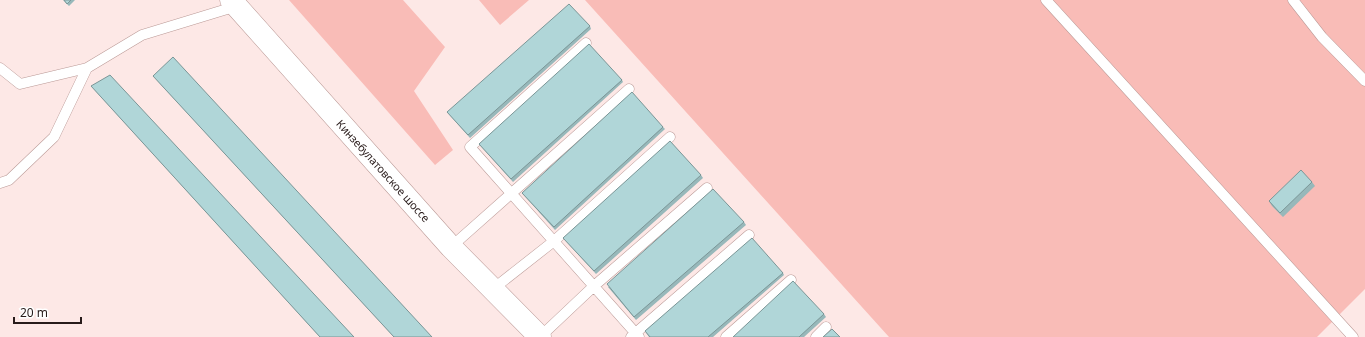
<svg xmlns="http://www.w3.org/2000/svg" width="1365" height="337" font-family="'Noto Sans',sans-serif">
<rect width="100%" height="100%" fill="#fde8e6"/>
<path fill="#f9bcb7" d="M289,0H403L445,47L414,91L453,150L435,165Z
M479,0H529L500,25Z
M585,0H1365V289L1317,337H889Z"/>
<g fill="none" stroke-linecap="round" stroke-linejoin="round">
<g stroke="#bb9a97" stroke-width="11">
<path id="service" d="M1046,0L1353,337
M1293,0L1322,37L1365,81
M586,43L470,147L639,337
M0,68L20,84L87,68
M0,183L9,180L54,137L87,68L142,35L237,6
M451,247L629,89
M493,289L554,241L670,137
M540,337L594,286L707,188
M631,337L749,235
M726,337L791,280
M816,337L826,327"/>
</g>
<g stroke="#bb9a97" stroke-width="23">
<path id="secondary" d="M231,0L451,247L540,337"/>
</g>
<use href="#service" stroke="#fff" stroke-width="10"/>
<use href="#secondary" stroke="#fff" stroke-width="22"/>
</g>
<path fill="#97b8ba" d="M63,0H75L69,6Z
M590,26L591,29L470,138L447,112Z
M153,76L432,337H394Z
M622,80L623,82L513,182L479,144Z
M91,86L354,337H320Z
M663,127L665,129L555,230L522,193Z
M701,175L703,178L596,274L563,238Z
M1312,182L1315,186L1283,217L1272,206L1269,201Z
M744,222L746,225L636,320L608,287Z
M783,273L784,275L713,337H649L645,331Z
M824,314L826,317L804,337H733Z"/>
<path fill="#b0d6d8" stroke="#7b9697" d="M64,0H71L67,4Z
M569,4L590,26L468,135L447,112Z
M589,44L622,80L511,179L479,144Z
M173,57L432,337H394L153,76Z
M110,75L354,337H320L91,86Z
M632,92L663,127L554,227L522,193Z
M670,141L701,175L594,271L563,238Z
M1301,170L1312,182L1280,213L1269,201Z
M713,189L744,222L634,317L607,284Z
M752,238L783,273L708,337H650L645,331Z
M793,281L824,314L799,337H733Z
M832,329L840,337H823Z"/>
<g text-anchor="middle" stroke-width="4" stroke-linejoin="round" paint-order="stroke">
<g font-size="11" fill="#281b1a" stroke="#fff">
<text transform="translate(383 171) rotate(48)" y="4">Кинзебулатовское шоссе</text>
</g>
</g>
<path d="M14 317v6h67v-6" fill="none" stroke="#281b1a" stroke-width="2"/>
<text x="20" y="317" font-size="12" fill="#281b1a" stroke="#ffffff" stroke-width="3" paint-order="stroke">20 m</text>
</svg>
